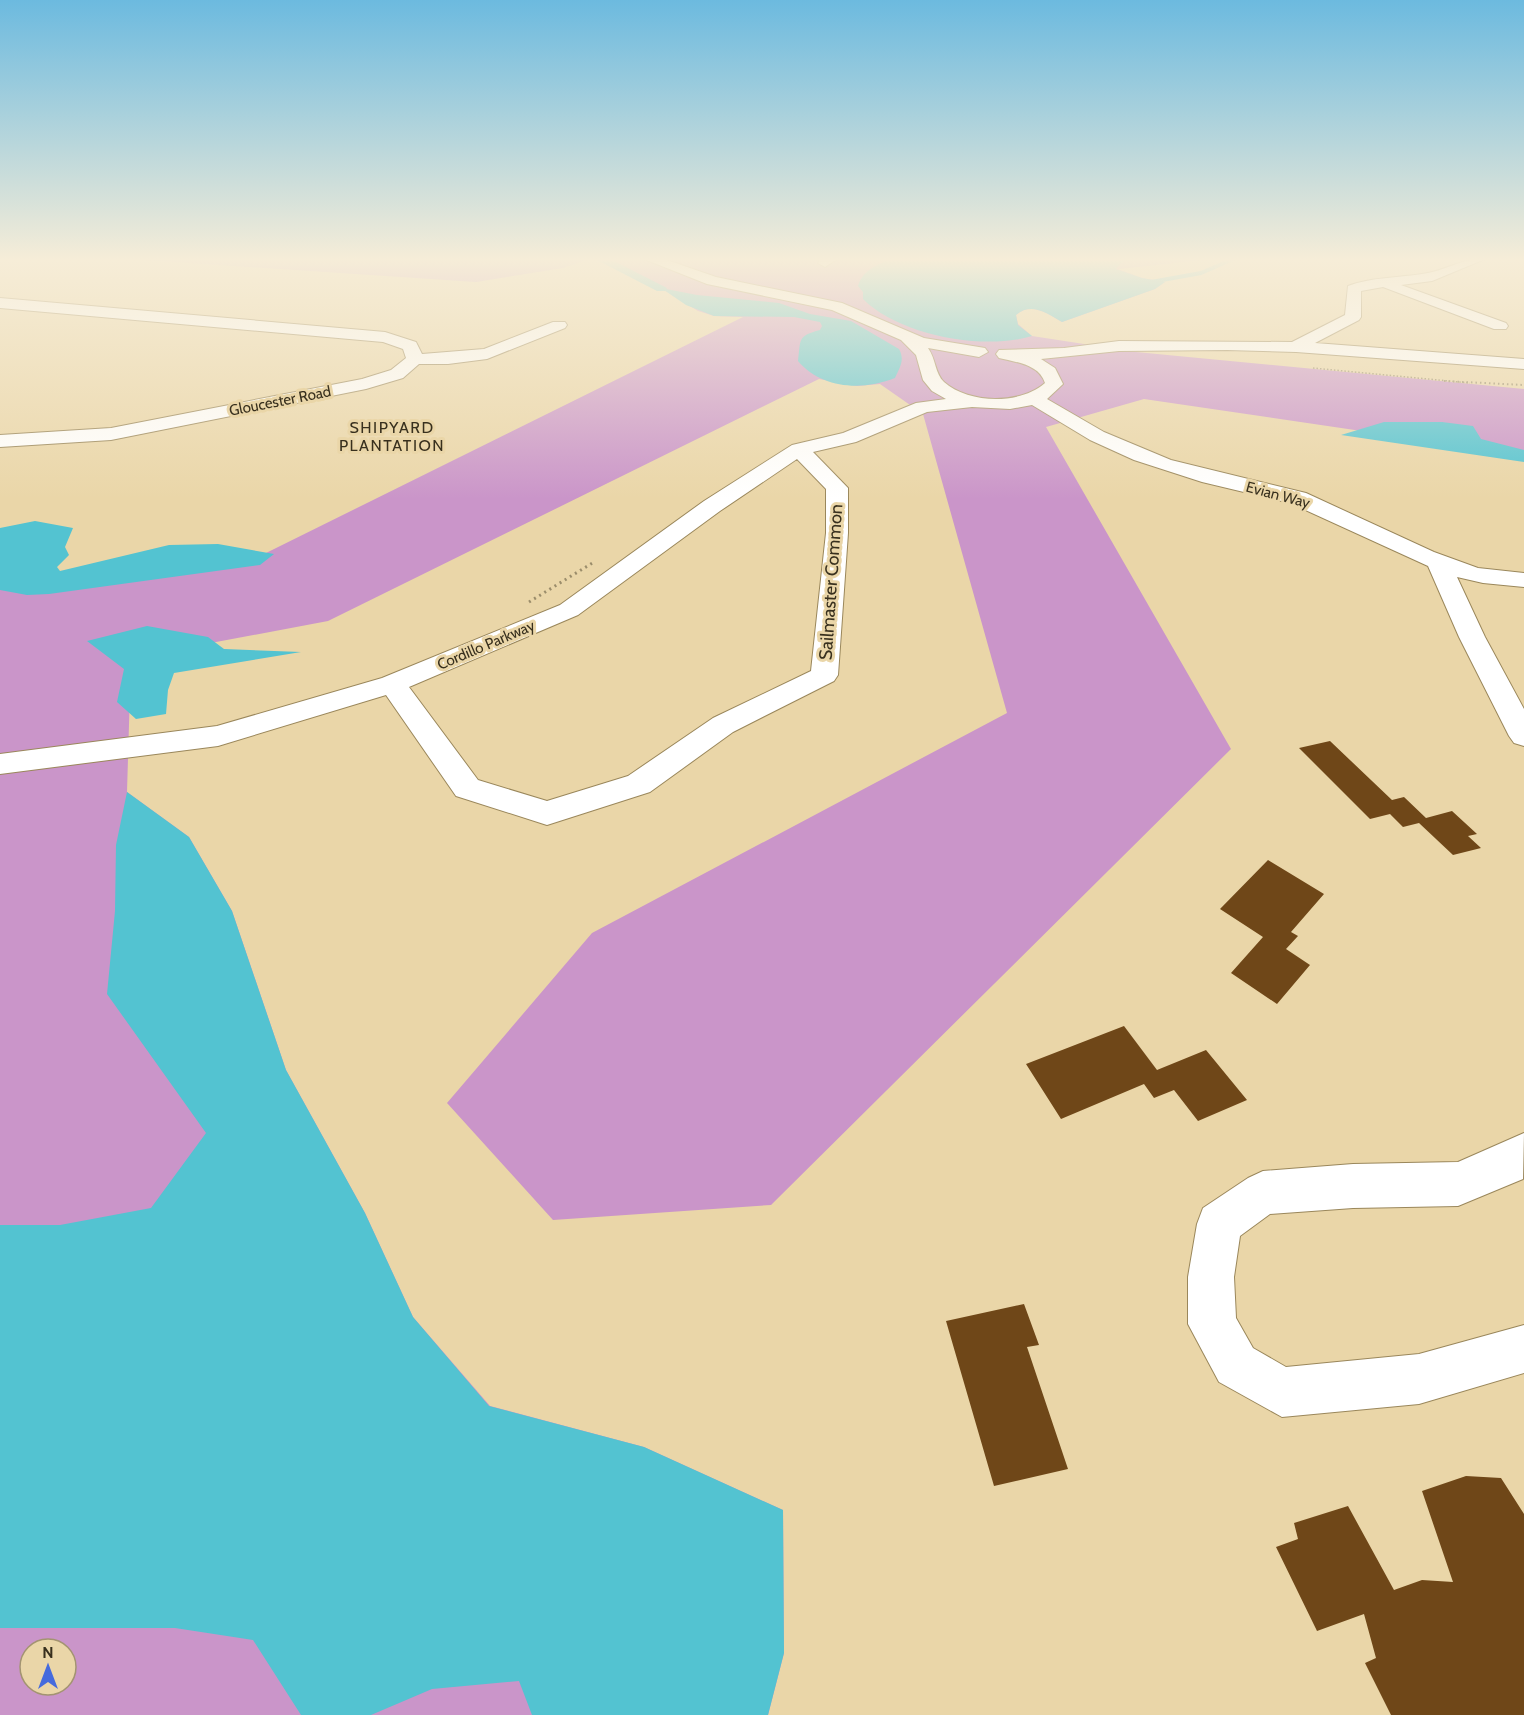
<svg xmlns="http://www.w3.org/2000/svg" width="1524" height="1715" font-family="Cabin,sans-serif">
<rect width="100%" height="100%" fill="#ead6a8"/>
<path fill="#ca95c9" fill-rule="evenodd" d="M130,259H589L563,268L476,282Z
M601,259H1212L1118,269L1142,278L1165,282L1155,289L1062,322C1047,313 1031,302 1016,315L1018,324L1032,336L1136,352L1524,389V455L1144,399L1046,427L1231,749L771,1205L553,1220L447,1103L592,933L1007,713L923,414L880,384L857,386L819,379L328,621L131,658L127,792L189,837L232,911L286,1070L365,1213L413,1317L490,1406L644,1447L783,1510L784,1653L768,1715H0V567L60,580L266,553L743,317L714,316L698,311L661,288ZM30,1649H66V1685H30Z"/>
<path fill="#53c3d1" d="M889,259L986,261L1143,259L1123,261L1116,269L1142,278L1165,282L1155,289L1062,322C1047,313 1031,302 1016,315L1018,325L1032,336C983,351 899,335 863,299V292L858,286C863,270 876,266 889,259Z
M661,288L697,295L779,303L810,314L851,321L899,349C905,360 900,367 895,378C862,391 822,389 798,361C801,339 797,336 820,330L822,326L820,322L794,317L714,316L686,305Z
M1384,422H1442L1473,426L1481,439L1524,450V462L1341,435Z
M35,521L73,528L65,547L69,555L57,567L60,571L169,545L218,544L274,554L260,565L49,594L27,595L0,590V528Z
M147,626L208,637L224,649L301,652L174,673L168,690L166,714L136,719L117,702L124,669L87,641Z
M127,792L189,837L232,911L286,1070L365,1213L413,1317L489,1406L644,1447L783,1510L784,1653L768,1715H532L519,1681L432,1689L371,1715H301L253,1640L175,1628H0V1225H60L151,1208L206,1133L107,994L115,911L116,845Z"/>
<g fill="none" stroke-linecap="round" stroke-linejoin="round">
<path stroke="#53c3d1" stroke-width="4" d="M1151,282L1201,273L1233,259"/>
<path fill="#53c3d1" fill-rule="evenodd" d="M595,259H610L667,288L665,291H657Z"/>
</g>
<path fill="#6f4718" d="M1330,741L1392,800L1404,797L1426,818L1452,811L1477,834L1468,836L1481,848L1453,855L1419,823L1403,827L1390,814L1370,819L1299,748Z
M1268,860L1324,894L1291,932L1298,936L1286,949L1310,965L1277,1004L1231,973L1263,937L1220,909Z
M1124,1026L1157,1070L1206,1050L1247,1100L1198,1121L1174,1090L1154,1098L1144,1084L1061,1119L1026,1064Z
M1024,1304L1039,1345L1027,1347L1068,1469L994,1486L946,1321Z
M1466,1476L1501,1478L1524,1514V1715H1391L1365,1663L1376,1658L1364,1614L1317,1631L1276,1547L1298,1539L1294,1523L1348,1506L1394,1590L1422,1580L1453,1582L1422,1491Z"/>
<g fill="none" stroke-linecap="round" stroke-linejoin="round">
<g stroke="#9a875b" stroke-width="2">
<path id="minor" d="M644,259H664L716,277L842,303L924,338L985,348L988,352L979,357L928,348C936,359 935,374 944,382C969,404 1020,405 1045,383C1039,364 1015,362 999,358L996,354L999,350L1064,348L1119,341L1292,342L1345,315L1348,286C1372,277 1397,278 1422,274C1446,271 1458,259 1485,259L1432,281L1401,285L1506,323L1508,326L1506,329H1494L1383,287L1361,291V317L1359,320L1315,343L1524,359V369L1296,352L1227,350L1119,351L1041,359L1055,368L1063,384L1047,399L1104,432L1171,460L1306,493L1434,552L1478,568L1524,573V587L1483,583L1457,577L1485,637L1524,709V746L1514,743L1509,736L1459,637L1428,566L1290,503L1202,482L1134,460L1090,440L1032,405L1010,409L972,407L927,412L856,442L813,452L848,488V533L838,675L834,681L733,732L650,792L547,825L456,796L386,695L218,746L0,774V754L217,726L382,678L560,605L704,501L792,445L843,433L916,403L946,399L932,391L923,380L916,355L901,340L832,310L707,284ZM797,459L826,489V533L811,671L713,718L628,776L547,801L478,780L409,687L578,615L720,511Z
M821,259H837L825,267L818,263Z
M0,298L385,332L416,342L422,354L484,349L553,322H565L567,325L565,328L487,359L448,364H419L403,378L366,389L111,440L0,447V435L111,428L362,379L391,370L406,358L403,349L383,342L0,308Z
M1524,1133L1523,1179L1458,1206L1353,1208L1270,1214L1240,1236L1234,1277L1236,1318L1253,1348L1286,1367L1419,1354L1524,1325V1373L1419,1404L1282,1417L1219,1382L1188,1324V1277L1197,1224L1203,1208L1248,1178L1263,1171L1353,1164L1458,1162Z"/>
</g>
<path stroke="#9b8d6b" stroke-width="1.5" stroke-dasharray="1.5 2" stroke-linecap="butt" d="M1313,368L1470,383"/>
<path stroke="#9b8d6b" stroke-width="2" stroke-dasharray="1.5 3" stroke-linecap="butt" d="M1444,381L1524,385"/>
<path stroke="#9b8d6b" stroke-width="3" stroke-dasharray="2 4" stroke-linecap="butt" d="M529,602L594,562"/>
<use href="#minor" fill="#fff" fill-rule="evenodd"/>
</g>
<linearGradient id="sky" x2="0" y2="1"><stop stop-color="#6cbadf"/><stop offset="0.52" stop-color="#f6edd8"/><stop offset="1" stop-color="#f6edd8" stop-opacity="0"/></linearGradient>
<rect width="1524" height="499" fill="url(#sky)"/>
<g text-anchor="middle" stroke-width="6" stroke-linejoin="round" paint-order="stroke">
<g font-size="15" fill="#38301e" stroke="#ead6a8">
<text transform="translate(280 401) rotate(-11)" y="5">Gloucester Road</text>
<text transform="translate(1278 495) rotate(15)" y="5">Evian Way</text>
<text transform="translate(486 645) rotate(-23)" y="5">Cordillo Parkway</text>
</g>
<g font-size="16" letter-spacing="1.5" fill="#38301e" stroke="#ead6a8">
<text x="392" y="433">SHIPYARD<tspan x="392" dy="18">PLANTATION</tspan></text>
</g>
<g font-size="18" fill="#38301e" stroke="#ead6a8">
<text transform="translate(831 582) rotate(-86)" y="6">Sailmaster Common</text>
</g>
</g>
<g transform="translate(48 1667)"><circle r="28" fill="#ead6a8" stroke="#a39471" stroke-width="1.5"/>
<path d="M0-4.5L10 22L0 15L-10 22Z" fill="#456bdd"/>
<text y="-9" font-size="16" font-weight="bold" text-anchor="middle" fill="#38301e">N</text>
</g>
</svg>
